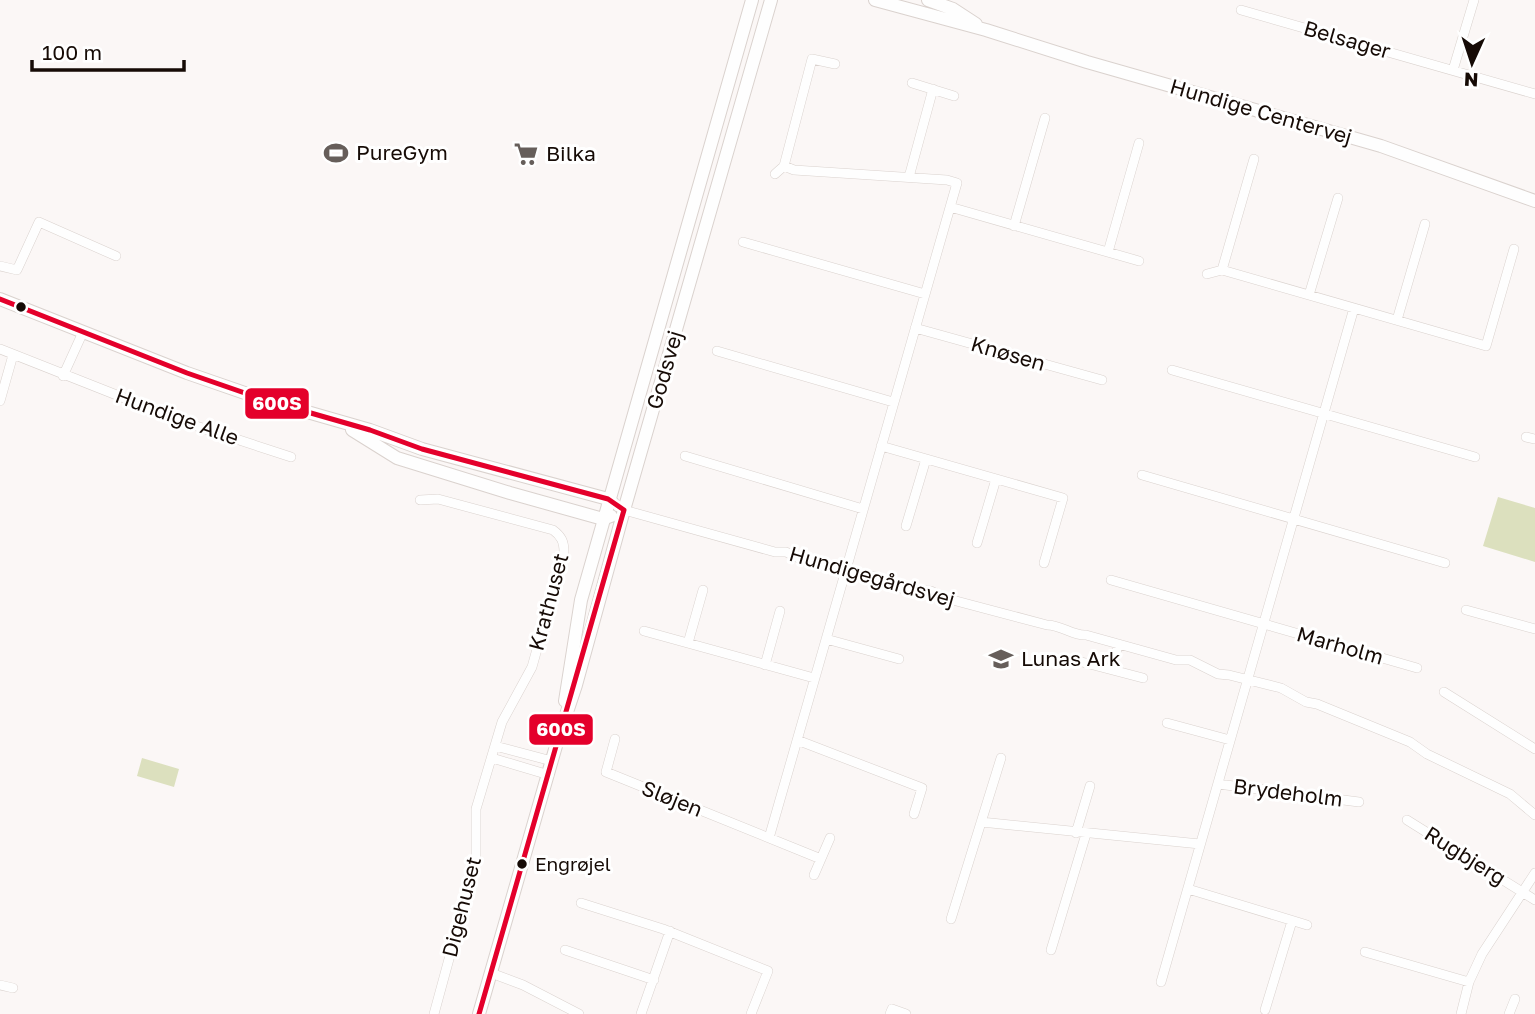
<svg xmlns="http://www.w3.org/2000/svg" width="1535" height="1014" font-family="'Golos Text',sans-serif">
<rect width="100%" height="100%" fill="#fbf7f6"/>
<path fill="#dce0be" d="M1498,497L1535,508V562L1483,546Z
M142,758L179,769L174,787L137,776Z"/>
<g fill="none" stroke-linecap="round" stroke-linejoin="round">
<g stroke="#dad2ce" stroke-width="10">
<path id="street" d="M1241,10L1535,94
M1453,70L1474,0
M912,83L954,96
M1254,159L1222,270L1486,346L1514,249
M775,174L784,166
M909,177L933,89
M950,207L1139,261
M1014,226L1045,118
M743,242L925,294
M1108,252L1139,143
M0,266L17,270L39,222L116,256
M1207,274L1222,270
M1309,295L1338,198
M1397,320L1425,224
M915,328L1102,380
M0,349L190,424L291,457
M717,351L893,402
M1172,370L1475,457
M63,376L83,332
M0,401L13,355
M1526,437L1535,439
M881,446L1063,498L1044,563
M685,456L863,509
M1142,475L1445,563
M420,500L438,499L553,530C561,536 564,541 564,552L532,667L502,722L476,809V860L434,1014
M624,510L775,552H786L813,565L825,566L864,576H875L903,589L931,591L945,598L1047,625C1062,625 1072,636 1086,635L1176,660H1190L1218,674L1229,675L1281,688L1306,702L1317,704L1410,742L1427,754L1510,794L1535,815
M906,526L926,459
M977,543L996,479
M1111,580L1417,668
M1466,610L1535,629
M644,631L814,678
M826,639L899,659
M688,643L703,590
M1078,661L1143,678
M765,665L780,611
M1112,669L1118,645
M1444,692L1535,749
M1167,723L1230,740
M615,739L606,772L821,859
M797,740L922,788L914,814
M495,746L552,761
M492,758L549,775
M1218,784L1359,802
M1407,820L1535,900
M981,822L1200,844
M1076,833L1090,786
M769,838L957,183L947,180L794,170L784,166L812,59L835,64
M814,875L830,838
M1188,889L1307,925
M581,903L663,929L768,971L751,1014
M951,919L1001,758
M565,950L654,980
M1051,950L1086,834
M1365,952L1469,982
M491,973L523,985L579,1014
M1161,982L1354,308
M0,985L13,988
M1265,1010L1292,921
M641,1014L670,931
M890,1014L892,1009L906,1014
M1461,1014L1469,982L1482,954L1535,873
M1509,1014L1515,999"/>
</g>
<g stroke="#dad2ce" stroke-width="14">
<path id="secondary" d="M875,0L986,30L1087,62L1381,146L1535,201
M928,0L953,9L976,24
M0,299L187,373L262,399L370,430L422,449L608,499L612,502
M352,430L397,458L510,493L603,519L611,516
M565,701L581,600L752,0
M479,1014L558,739L576,685L624,510L771,0"/>
</g>
<use href="#street" stroke="#fefefe" stroke-width="9"/>
<use href="#secondary" stroke="#fefefe" stroke-width="12"/>
<g stroke="#fff" stroke-width="10">
<path id="bus-1" d="M0,299L187,373L262,399L370,430L422,449L608,499L624,510L479,1014"/>
</g>
<use href="#bus-1" stroke="#e4002b" stroke-width="5"/>
</g>
<defs>
<g id="stadium-bare" transform="scale(1.89)"><path d="M0-5a6.5 5 0 1 0 0 10a6.5 5 0 1 0 0-10ZM-3.5-1.8h7v3.6h-7Z" fill="#665e5a" stroke="#fff" stroke-width="2.5" paint-order="stroke"/></g>
<g id="supermarket-bare" transform="scale(1.89)"><path d="M-6-5.5h2.5l.6 2H6L4.5 2H-2.5L-4.4-4H-6ZM-1.5 3.2a1.3 1.3 0 1 0 .1 0ZM3 3.2a1.3 1.3 0 1 0 .1 0Z" fill="#665e5a" stroke="#fff" stroke-width="2.5" paint-order="stroke"/></g>
<g id="school-bare" transform="scale(1.89)"><path d="M0-5L7-2L0 1L-7-2ZM-4 1L0 2.5L4 1V4Q0 6-4 4Z" fill="#665e5a" stroke="#fff" stroke-width="2.5" paint-order="stroke"/></g>
</defs>
<g fill-rule="evenodd">
<use href="#stadium-bare" x="336" y="153"/>
<use href="#supermarket-bare" x="526" y="154"/>
<use href="#school-bare" x="1001" y="659"/>
</g>
<g fill="#160b06" stroke="#fff" stroke-width="2.5">
<circle cx="21" cy="307" r="6"/>
<circle cx="522" cy="864" r="6"/>
</g>
<g text-anchor="middle" stroke-width="6" stroke-linejoin="round" paint-order="stroke">
<g font-size="19" fill="#160b06" stroke="#fff" text-anchor="start">
<text x="535" y="871">Engrøjel</text>
</g>
<g font-size="21" fill="#160b06" stroke="#fff">
<text transform="translate(1347 40) rotate(16)" y="7">Belsager</text>
<text transform="translate(1261 112) rotate(16)" y="7">Hundige Centervej</text>
<text transform="translate(1008 354) rotate(16)" y="7">Knøsen</text>
<text transform="translate(665 370) rotate(-74)" y="7">Godsvej</text>
<text transform="translate(177 417) rotate(20)" y="7">Hundige Alle</text>
<text transform="translate(872 577) rotate(16)" y="7">Hundigegårdsvej</text>
<text transform="translate(549 602) rotate(-75)" y="7">Krathuset</text>
<text transform="translate(1340 646) rotate(16)" y="7">Marholm</text>
<text transform="translate(1288 793) rotate(7)" y="7">Brydeholm</text>
<text transform="translate(672 799) rotate(22)" y="7">Sløjen</text>
<text transform="translate(1465 856) rotate(32)" y="7">Rugbjerg</text>
<text transform="translate(462 907) rotate(-76)" y="7">Digehuset</text>
</g>
<g font-size="21" fill="#160b06" stroke="#fff" text-anchor="start">
<text x="356" y="160">PureGym</text>
<text x="546" y="161">Bilka</text>
<text x="1021" y="666">Lunas Ark</text>
</g>
</g>
<g stroke="#fff" stroke-width="2.5">
<rect x="244" y="387" width="66" height="33" rx="7" fill="#e4002b"/>
<rect x="528" y="713" width="66" height="33" rx="7" fill="#e4002b"/>
</g>
<g font-size="19" text-anchor="middle" font-weight="bold" fill="#fff">
<text x="277" y="410">600S</text>
<text x="561" y="736">600S</text>
</g>
<g transform="translate(1472 63) rotate(183)" stroke="#ffffff" stroke-width="5" paint-order="stroke">
<path d="M0-5L12 26L0 18L-12 26Z" fill="#160b06"/>
<text y="-10" font-size="19" font-weight="bold" text-anchor="middle" fill="#160b06">N</text>
</g>
<path d="M32 60v10h152v-10" fill="none" stroke="#160b06" stroke-width="3.5"/>
<text x="42" y="60" font-size="21" fill="#160b06" stroke="#ffffff" stroke-width="5" paint-order="stroke">100 m</text>
</svg>
